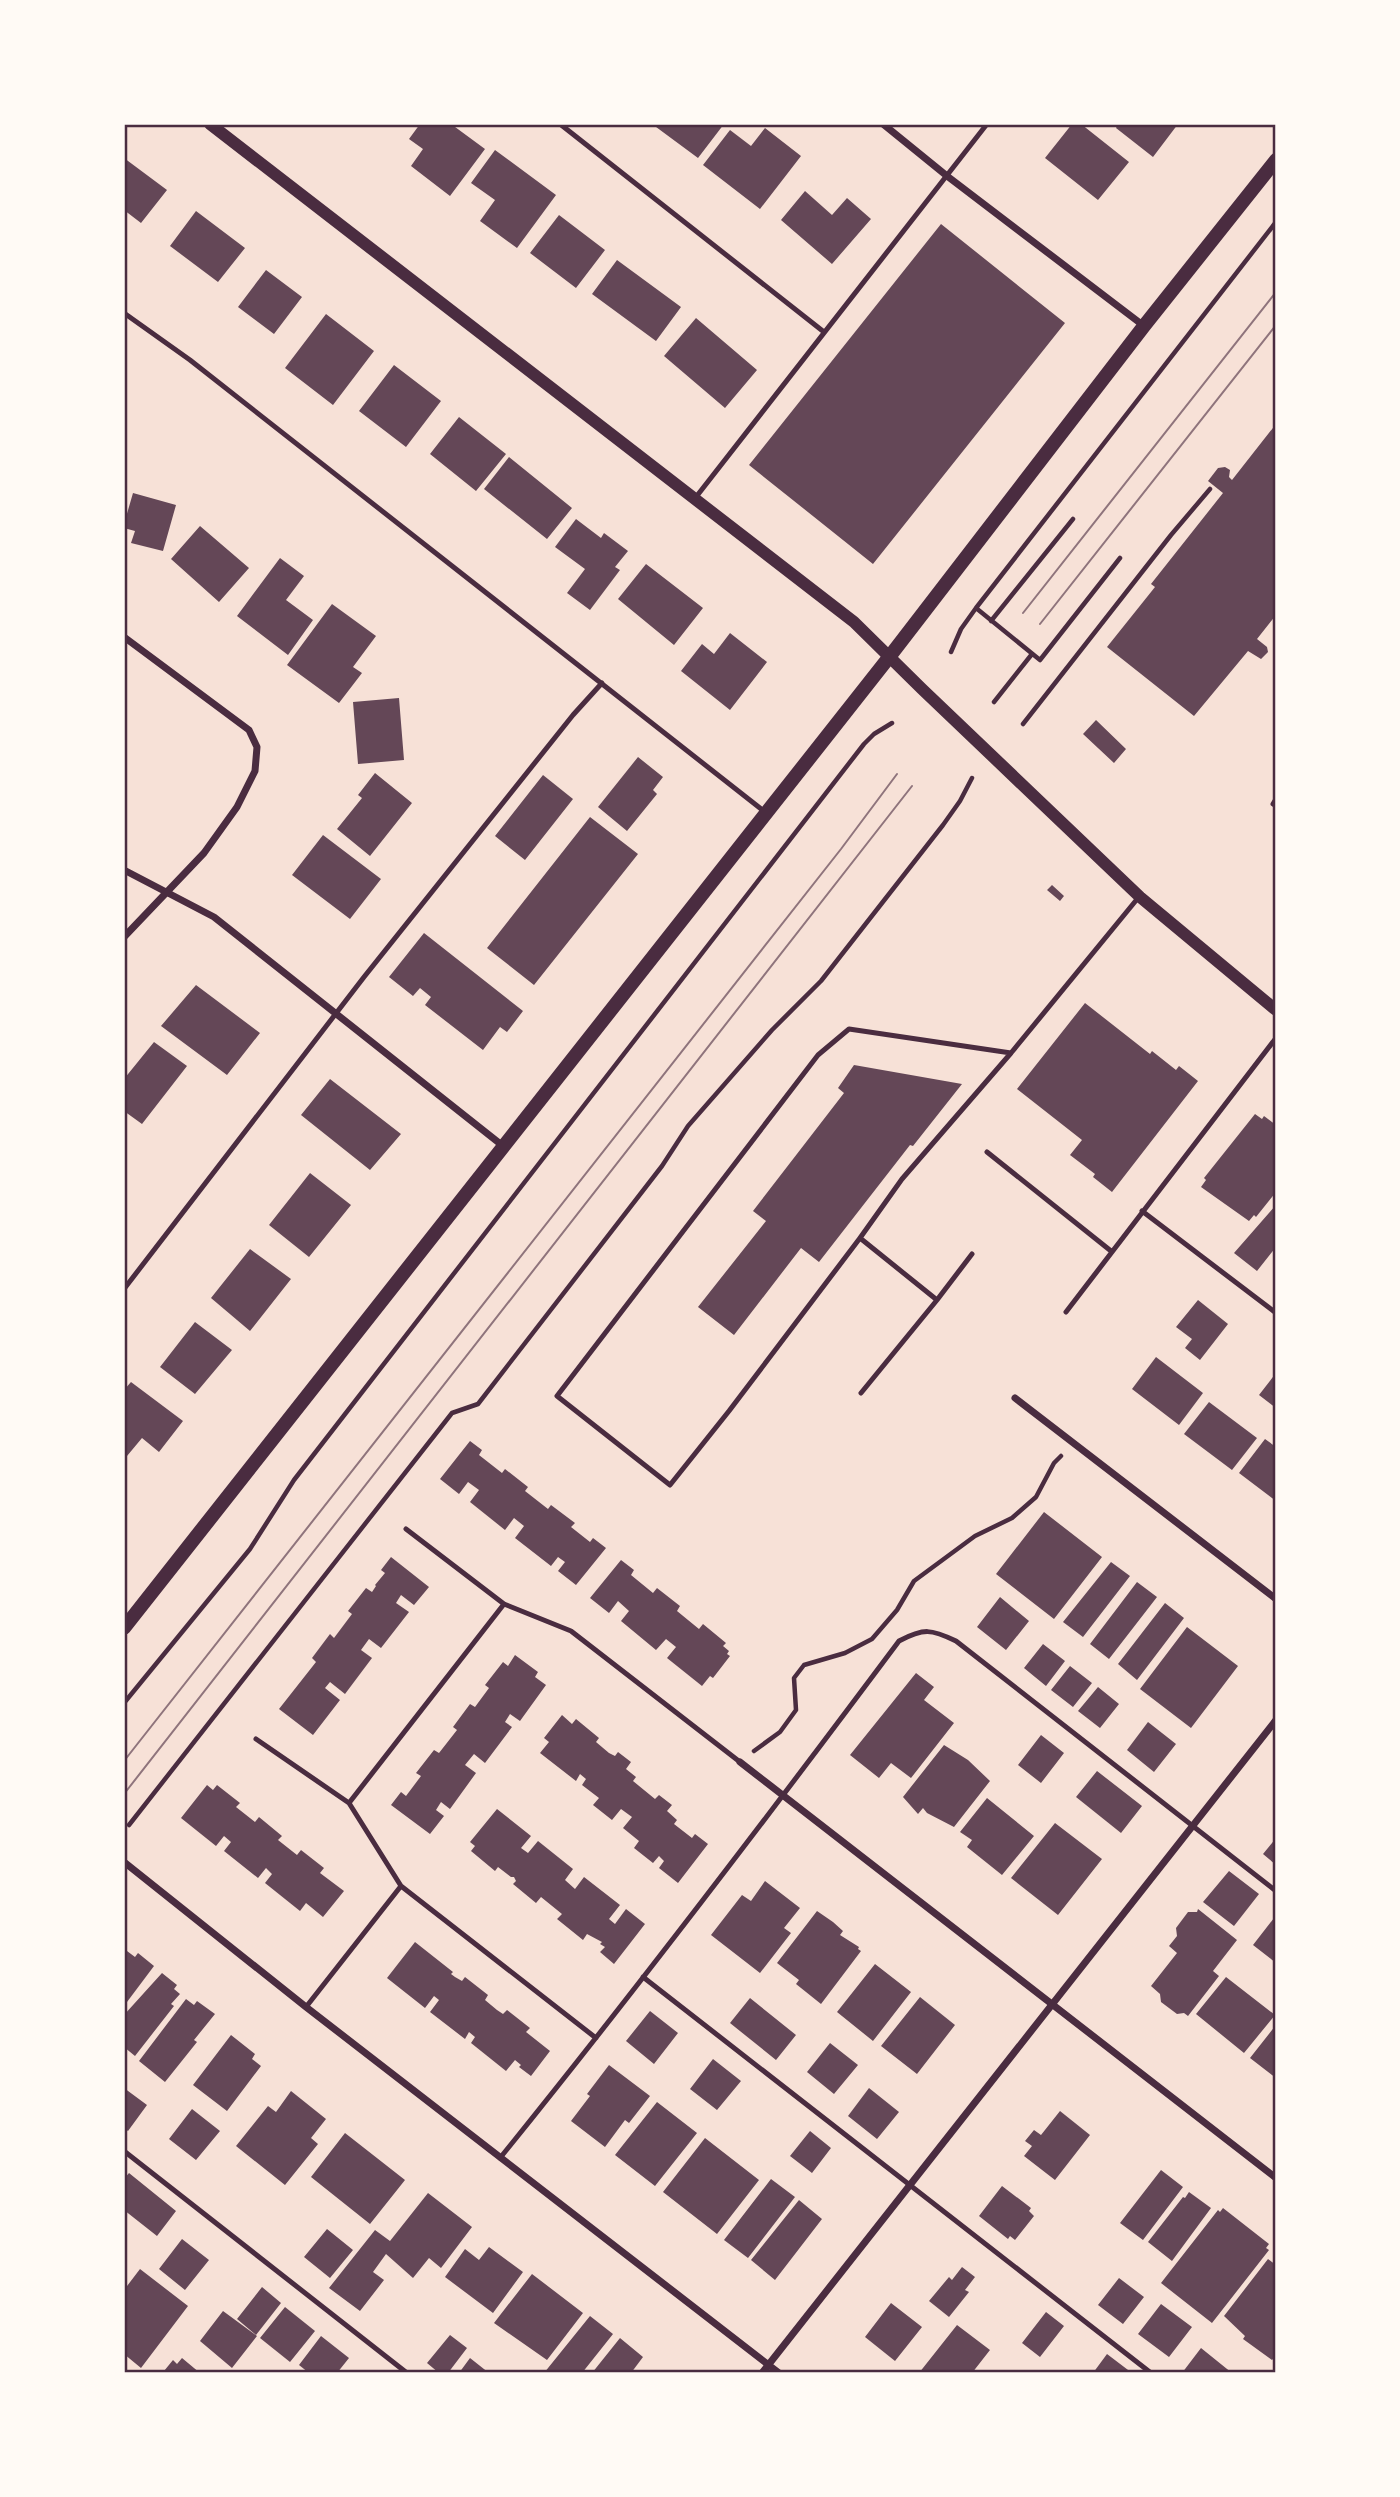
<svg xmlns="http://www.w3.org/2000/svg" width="1400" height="2497" font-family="'Exo 2',sans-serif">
<rect width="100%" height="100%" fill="#f7e1d7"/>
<path fill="#644757" d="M420,124H451L485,149L450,196L411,166L423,149L409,139Z
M652,124H724L698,158Z
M1072,124H1081L1129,162L1098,200L1045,158Z
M1118,124H1178L1153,157L1116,128Z
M765,128L801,156L760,209L703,165L730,130L751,146Z
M495,150L556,195L517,248L480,221L495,200L471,183Z
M124,158L167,190L141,223L124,210Z
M805,191L832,215L847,198L871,219L832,264L781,220Z
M196,211L245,248L218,282L170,246Z
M559,215L605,250L576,288L530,253Z
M941,224L1065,323L873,564L749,465Z
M617,260L681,307L656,341L592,294Z
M266,270L302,297L274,334L238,307Z
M326,314L374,351L333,405L285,368Z
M696,318L757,370L725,408L664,356Z
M394,365L441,401L406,447L359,411Z
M459,417L506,454L476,491L430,454Z
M1276,424V615L1257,639L1267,647L1268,652L1261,659L1248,651L1194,716L1107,647L1155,587L1151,584L1223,493L1208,481L1218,468L1225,467L1230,470L1229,477L1232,480Z
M509,457L572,508L547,539L484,489Z
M133,493L176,505L163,551L131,543L135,531L124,528V524Z
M576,519L601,538L604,533L628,551L615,567L620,570L590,610L567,593L585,569L555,547Z
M200,526L249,568L219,602L171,559Z
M280,558L304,576L286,600L313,620L288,655L237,616Z
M646,564L703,608L674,645L618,599Z
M332,604L376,636L353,667L362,673L339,703L287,665Z
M730,633L767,662L730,710L681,671L702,644L714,654Z
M399,698L404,760L358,764L353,702Z
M1096,720L1126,749L1114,763L1083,734Z
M638,757L663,777L653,790L657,794L627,831L598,807Z
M375,773L412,803L370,856L337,829L362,798L358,795Z
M543,775L573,799L525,860L495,836Z
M590,817L638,854L534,985L487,948Z
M323,835L381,879L350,919L292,875Z
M1052,885L1064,896L1060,901L1047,890Z
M424,933L523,1011L507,1032L500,1027L483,1050L425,1005L431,997L420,988L413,996L389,977Z
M196,985L260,1033L227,1075L161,1026Z
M1085,1003L1150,1054L1152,1051L1176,1070L1179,1066L1198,1081L1112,1192L1093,1177L1095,1174L1070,1155L1082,1140L1017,1089Z
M154,1042L187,1066L142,1124L124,1111V1079Z
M854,1065L962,1084L913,1146L910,1145L819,1262L801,1248L734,1335L698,1307L766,1221L753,1211L844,1093L838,1088Z
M330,1079L401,1134L370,1170L301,1115Z
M1255,1114L1262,1119L1264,1116L1276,1125V1192L1256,1217L1254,1215L1249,1221L1201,1187L1206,1180L1204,1178Z
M310,1173L351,1205L309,1257L269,1225Z
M1276,1205V1247L1257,1271L1234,1253Z
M250,1249L291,1279L250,1331L211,1298Z
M1198,1300L1228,1324L1200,1360L1185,1348L1192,1339L1176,1327Z
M195,1322L232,1350L195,1394L160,1367Z
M1156,1357L1203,1393L1179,1425L1132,1389Z
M1276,1373V1408L1259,1395Z
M131,1382L183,1421L159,1452L142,1438L127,1456L124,1454V1390Z
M1209,1402L1257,1438L1232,1470L1184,1434Z
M1265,1439L1276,1447V1501L1239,1473Z
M470,1441L482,1450L479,1455L502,1473L505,1469L528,1487L525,1491L548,1509L551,1505L575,1523L571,1527L590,1542L593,1538L606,1548L576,1585L558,1571L565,1562L558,1557L551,1566L515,1538L524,1526L514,1518L505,1530L470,1502L479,1490L468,1482L459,1494L440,1479Z
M1044,1512L1102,1557L1054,1619L996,1574Z
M391,1557L429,1587L414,1605L401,1595L396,1603L409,1612L381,1648L369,1639L361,1650L372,1658L345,1694L330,1682L325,1688L340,1700L313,1735L279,1709L316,1662L312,1658L330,1634L334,1638L352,1614L348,1611L366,1588L372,1592L376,1586L375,1585L385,1573L381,1570Z
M621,1560L634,1570L631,1575L653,1593L657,1588L680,1606L677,1611L699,1629L703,1624L726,1643L723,1646L729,1651L727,1654L730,1656L713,1678L710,1676L702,1686L667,1658L676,1647L666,1639L656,1650L621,1621L629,1611L618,1601L609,1613L590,1598Z
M1111,1562L1130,1576L1083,1637L1063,1622Z
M1137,1582L1157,1597L1109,1659L1090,1644Z
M1000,1597L1029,1621L1006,1650L977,1627Z
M1165,1603L1184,1618L1137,1680L1118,1664Z
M1187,1627L1238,1666L1191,1728L1140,1689Z
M1043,1644L1065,1661L1046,1686L1024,1668Z
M515,1655L538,1672L535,1677L546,1685L520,1721L510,1714L505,1722L512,1727L485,1763L474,1754L465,1765L476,1773L450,1809L441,1802L436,1810L444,1816L430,1834L391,1805L401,1792L406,1796L421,1776L416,1773L434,1750L439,1753L457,1730L453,1727L470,1704L475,1707L489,1688L485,1685L503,1662L508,1666Z
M1070,1666L1092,1683L1073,1707L1051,1690Z
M916,1673L934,1687L924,1700L954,1723L911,1778L891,1763L879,1778L850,1755Z
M1098,1687L1119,1704L1100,1728L1078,1711Z
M562,1715L572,1724L576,1719L599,1738L596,1742L609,1753L615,1756L618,1752L631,1762L626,1769L636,1777L633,1781L655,1799L659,1795L672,1805L667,1811L677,1820L674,1824L692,1838L695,1834L708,1844L678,1883L659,1868L664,1861L659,1856L653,1863L634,1848L639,1841L623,1828L632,1817L621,1809L612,1820L593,1805L599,1798L582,1785L586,1779L580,1774L576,1781L540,1753L549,1742L544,1738Z
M1148,1722L1176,1744L1154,1772L1127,1750Z
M1041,1735L1064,1753L1041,1783L1018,1765Z
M944,1745L968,1760L990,1781L954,1827L927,1813L923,1808L918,1814L903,1797Z
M1097,1771L1142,1806L1121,1833L1076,1797Z
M207,1785L213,1790L217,1785L240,1803L236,1807L255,1822L259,1817L282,1836L278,1840L297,1855L301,1850L324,1868L320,1873L344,1891L323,1917L306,1903L300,1911L265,1883L272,1874L266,1868L258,1878L224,1851L231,1842L224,1836L216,1846L181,1818Z
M987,1798L1034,1836L1002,1875L967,1847L972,1840L960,1832Z
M497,1809L531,1836L521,1848L528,1853L538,1841L573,1869L565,1880L575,1889L584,1877L620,1905L609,1919L615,1924L626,1909L645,1924L614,1964L600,1952L605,1947L600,1944L602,1942L587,1934L583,1940L557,1919L562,1914L541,1897L536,1903L513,1884L516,1881L514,1877H511L498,1867L495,1871L471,1851L475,1846L470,1842Z
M1055,1823L1102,1859L1058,1915L1011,1878Z
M1276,1838V1865L1263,1854Z
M1229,1871L1259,1894L1234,1926L1203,1902Z
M765,1881L800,1908L784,1928L791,1933L760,1973L711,1935L742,1895L751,1901Z
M1198,1909L1237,1940L1213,1971L1219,1976L1188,2016L1184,2013L1177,2014L1161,2002L1160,1994L1151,1986L1177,1953L1169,1946L1177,1936L1176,1928L1188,1912H1197Z
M817,1911L833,1922L843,1931L840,1935L859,1947L858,1949L861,1951L821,2004L796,1984L799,1980L777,1963Z
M1274,1918L1276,1919V1963L1253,1945Z
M415,1942L453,1972L451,1974L455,1977L462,1981L465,1977L488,1995L485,2000L497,2010L503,2014L507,2010L530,2028L526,2032L550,2051L531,2076L519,2067L521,2065L515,2060L506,2071L471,2043L475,2037L469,2032L465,2039L430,2012L439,2000L434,1996L425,2008L387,1978Z
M127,1951L135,1957L138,1953L154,1966L124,2006V1955Z
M875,1964L911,1992L873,2041L837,2012Z
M162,1973L177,1985L174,1989L180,1994L171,2004L174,2006L135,2056L124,2047V2015Z
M1226,1977L1275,2015L1244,2053L1196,2014Z
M920,1997L955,2025L917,2074L881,2046Z
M750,1998L796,2035L776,2060L730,2023Z
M186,1999L194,2005L197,2001L215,2014L194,2040L197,2042L165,2082L139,2061Z
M650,2011L678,2033L654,2064L626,2041Z
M1276,2025V2078L1250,2058Z
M231,2035L255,2054L252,2059L261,2066L227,2111L193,2085Z
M830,2043L858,2065L834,2094L807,2072Z
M713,2059L741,2081L717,2110L690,2089Z
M609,2065L650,2096L629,2123L625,2120L605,2147L571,2121L590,2096L587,2094Z
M124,2088L147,2105L128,2131L124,2128Z
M869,2088L899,2112L877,2139L848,2116Z
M291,2091L326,2119L311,2138L318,2144L285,2185L236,2146L268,2106L276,2112Z
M657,2102L697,2133L655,2186L615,2155Z
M192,2109L220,2131L196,2160L169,2139Z
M1060,2111L1090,2135L1055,2180L1024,2156L1032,2146L1025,2141L1034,2130L1041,2135Z
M810,2131L831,2148L812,2173L790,2156Z
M345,2133L405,2180L370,2224L311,2177Z
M705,2138L759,2180L717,2234L663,2192Z
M1161,2170L1183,2187L1143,2240L1120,2223Z
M129,2173L176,2211L157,2236L124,2210V2179Z
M771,2179L795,2197L748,2258L724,2240Z
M1002,2186L1031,2208L1029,2211L1034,2216L1015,2240L1010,2236L1008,2239L979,2216Z
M1189,2192L1211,2208L1172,2261L1148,2242L1183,2197L1185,2198Z
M428,2193L472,2227L441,2268L429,2258L413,2278L386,2254L373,2272L384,2280L360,2311L329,2288L375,2230L390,2241Z
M799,2200L822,2219L775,2280L751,2260Z
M1223,2208L1269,2244L1266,2248L1269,2250L1212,2323L1161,2283L1218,2210L1220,2212Z
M327,2229L353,2250L330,2278L304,2257Z
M182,2239L209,2260L185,2290L159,2269Z
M489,2247L523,2272L493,2313L445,2277L465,2249L479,2260Z
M1268,2259L1276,2265V2356L1272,2360L1243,2339L1245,2336L1224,2316Z
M962,2267L975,2277L965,2290L969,2292L949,2317L929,2301L949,2277L952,2280Z
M140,2269L188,2306L141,2368L124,2354V2290Z
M532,2274L583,2313L547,2360L494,2323Z
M1119,2278L1144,2297L1123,2324L1098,2305Z
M262,2287L281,2303L256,2335L237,2319Z
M891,2303L922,2327L895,2361L865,2337Z
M1161,2304L1192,2327L1169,2357L1138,2334Z
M285,2307L315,2331L290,2362L260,2338Z
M223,2311L257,2336L232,2368L200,2341Z
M1046,2312L1064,2326L1040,2357L1022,2343Z
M590,2316L613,2334L582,2373H544Z
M957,2325L990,2350L972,2373H919Z
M450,2335L467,2348L448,2373H439L427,2363Z
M321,2336L349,2358L337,2373H309L299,2365Z
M620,2338L643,2357L631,2373H592Z
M1201,2348L1232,2373H1182Z
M1107,2354L1132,2373H1093Z
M182,2358L200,2373L164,2371L173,2360L177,2364Z
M470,2358L489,2373H459Z"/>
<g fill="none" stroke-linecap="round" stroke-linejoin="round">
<path stroke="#4a2c40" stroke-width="4.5" d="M976,608L1040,660L1120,558
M991,621L1073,519
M951,652L961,629L976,608L1276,222
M994,702L1032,654
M1023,724L1171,535L1210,489
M124,1703L250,1549L294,1480L864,744L874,734L892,723
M754,1751L780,1732L796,1710L794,1678L804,1665L845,1653L872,1639L897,1610L914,1581L975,1536L1012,1518L1036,1497L1054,1463L1061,1456
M129,1825L452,1413L478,1404L662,1166L688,1126L772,1030L821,981L943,825L960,801L972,778"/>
<path stroke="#4a2c40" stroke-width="5" d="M560,124L824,332
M124,313L190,360L765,812
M696,497L987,124
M1276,799L1273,804L1276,806
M987,1152L1111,1251
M1142,1211L1276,1313
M860,1238L902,1179L1011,1053
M972,1254L937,1300L860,1238L729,1411L670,1485L557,1396L818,1055L849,1029L1011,1053L1138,898
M124,1289L364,977L573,715L602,683
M1066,1312L1276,1038
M861,1393L937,1300
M406,1529L504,1604L571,1631L740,1762
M256,1739L349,1803L401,1886L596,2038
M349,1803L504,1604
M643,1977L1151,2373
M306,2007L401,1886
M124,2151L407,2373
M500,2158C637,1989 769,1815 899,1641C924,1628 931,1629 956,1641L1276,1891"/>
<path stroke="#4a2c40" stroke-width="7" d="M883,124L947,176L1144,326
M124,637L249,730L257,747L255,771L237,807L204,853L124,937
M124,870L214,917L503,1146
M1015,1398L1276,1599
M740,1762L1276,2178
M124,1862L306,2007L779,2373
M762,2373L1276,1720"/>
<path stroke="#4a2c40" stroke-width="12" d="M210,124L854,622L922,689L1140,897L1276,1010"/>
<path stroke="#4a2c40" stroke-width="14" d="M124,1628L890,656L1144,326L1276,160"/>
<path stroke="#8f747c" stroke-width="2" d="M1023,613L1276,292
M1040,624L1276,325
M124,1761L841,849L897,774
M124,1794L912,786"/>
</g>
<rect width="1400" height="2497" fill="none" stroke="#fffaf5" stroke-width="252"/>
<rect x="126" y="126" width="1148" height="2245" fill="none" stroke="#4a2c40" stroke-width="2.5"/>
</svg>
